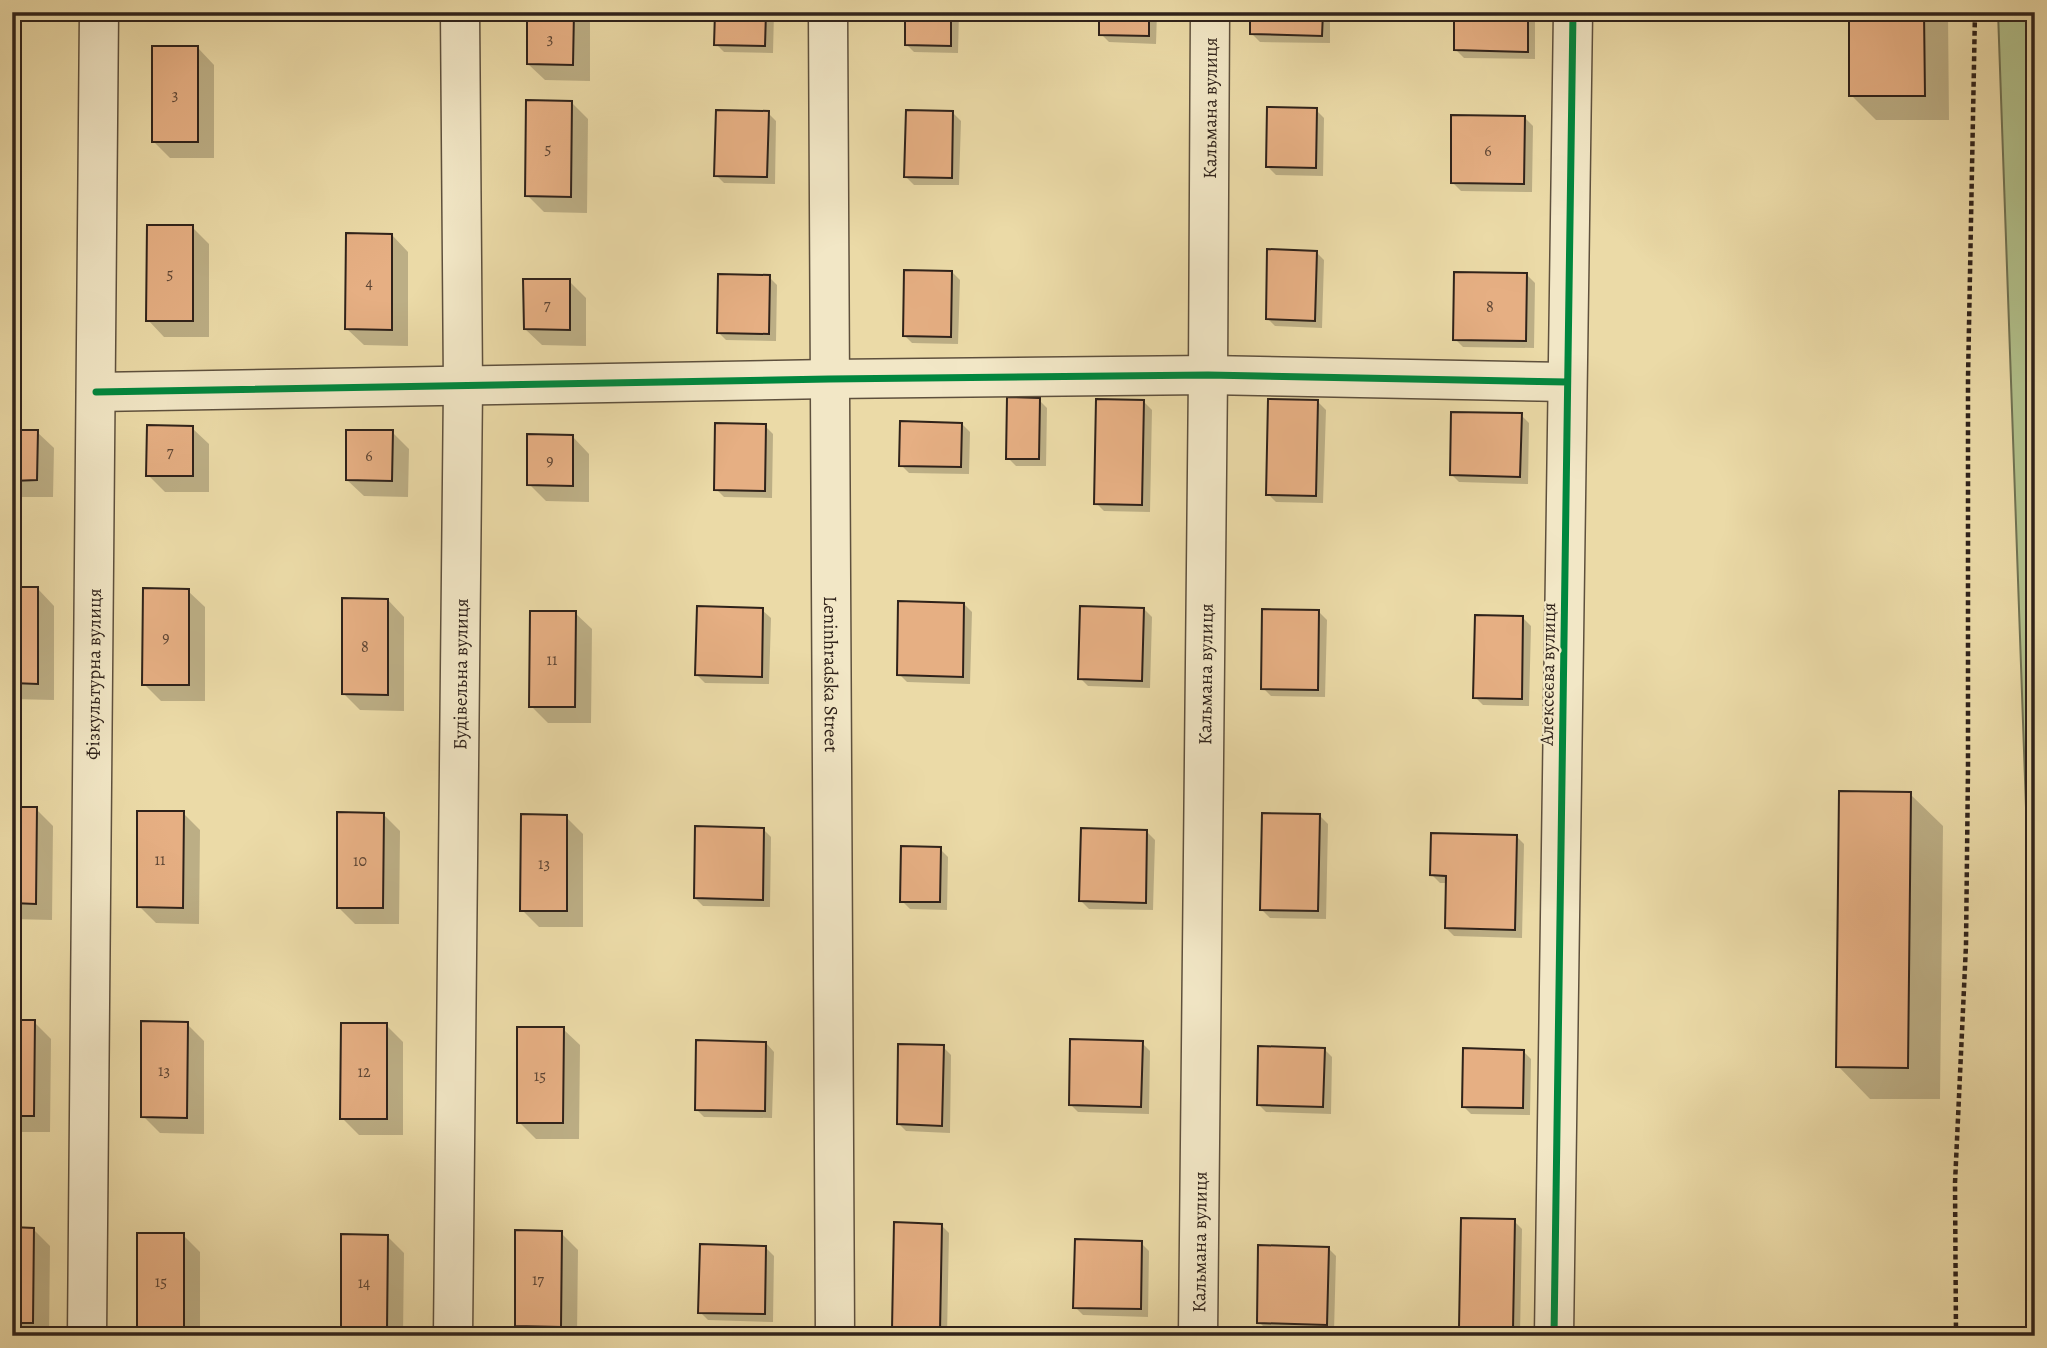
<svg xmlns="http://www.w3.org/2000/svg" width="2047" height="1348" font-family="Alegreya,serif">
<rect width="100%" height="100%" fill="#ebdaa7"/>
<filter id="stains"><feTurbulence type="fractalNoise" baseFrequency=".00286" numOctaves="4"/><feColorMatrix values="0 0 0 0 .2 0 0 0 0 .09 0 0 0 0 .02 0 0 0 .5 -.17"/></filter>
<radialGradient id="worn" r=".72"><stop offset=".6" stop-color="#630" stop-opacity="0"/><stop offset="1" stop-color="#630" stop-opacity=".3"/></radialGradient>
<path fill="#b2c18c" stroke="#707253" stroke-width="2" d="M1998,12H2035V1063Z"/>
<path fill="#0003" d="M529,12H590V81L545,80L528,64Z
M716,12H774L773,53L724,52L716,44Z
M907,12H959L958,53L914,52L906,44Z
M1101,12H1157L1156,44L1109,42L1101,34Z
M1252,12H1330V43L1260,42L1252,34Z
M1456,12H1535V59L1464,58L1456,50Z
M1850,12L1948,13L1949,120H1876L1851,95Z
M198,48L214,65V158H170L153,141Z
M571,102L588,119L587,213L544,212L527,195Z
M1316,110L1324,118L1323,176L1276,175L1268,167Z
M768,113L776,121L775,184L724,183L716,175Z
M953,113L961,121L959,185H914L906,177Z
M1525,118L1533,126L1532,192L1461,191L1453,183Z
M192,227L209,244V337H164L148,320Z
M392,235L408,252V346L364,345L347,329Z
M1316,252L1324,260L1322,328L1275,326L1267,318Z
M952,272L960,280L958,344L912,343L904,335Z
M1527,275L1535,283L1534,348L1463,347L1455,339Z
M769,277L777,285L776,341L726,340L718,332Z
M569,281L586,298V346L542,345L525,329Z
M1039,400L1047,408L1046,466H1016L1008,458Z
M1144,402L1152,410L1150,512L1104,511L1096,503Z
M1318,402L1326,410L1323,503L1276,502L1268,494Z
M1521,415L1529,423L1528,484L1459,482L1451,474Z
M962,424L970,432L969,474L909,473L901,465Z
M765,426L773,434L772,498L724,497L716,489Z
M192,428L209,444V492H165L148,475Z
M12,432H37L54,448L53,497H12Z
M392,432L409,449L408,497L364,496L347,480Z
M573,437L589,454V502L546,501L529,484Z
M12,589H38L54,606V700L12,699Z
M188,591L205,607V701H161L144,684Z
M388,600L404,617V711L360,710L343,693Z
M964,604L972,612L970,684L907,682L899,674Z
M1144,609L1152,617L1150,688L1088,686L1080,678Z
M762,610L771,618L769,684L705,683L697,675Z
M1319,612L1327,620L1325,697L1271,696L1263,688Z
M575,613L592,629L591,723H548L531,706Z
M1523,618L1531,626L1529,706L1483,705L1475,697Z
M1910,794L1943,826L1940,1099H1870L1838,1066Z
M12,809H36L53,826L52,920L12,919Z
M183,813L200,830L199,924L156,923L139,906Z
M383,814L400,831L399,924H355L338,907Z
M1320,816L1328,824L1326,919L1270,918L1262,910Z
M566,817L583,834V927H539L522,910Z
M763,829L771,837L770,907L703,906L695,898Z
M1147,832L1155,840L1153,910L1089,909L1081,901Z
M1516,836L1524,844L1522,938L1454,936L1446,928L1447,883H1440L1432,875Z
M940,849L948,857L947,910L910,909L902,901Z
M12,1022H34L51,1039L50,1132H12Z
M187,1024L204,1041V1134L160,1133L143,1116Z
M386,1025L403,1042V1135H359L342,1118Z
M563,1029L580,1045L579,1139H536L519,1122Z
M766,1043L774,1052L772,1118L704,1117L696,1109Z
M1142,1043L1150,1051L1149,1114L1078,1112L1070,1104Z
M943,1047L951,1055L950,1133L906,1131L898,1123Z
M1324,1049L1332,1057L1331,1114L1266,1112L1258,1104Z
M1523,1051L1531,1059L1530,1115L1471,1114L1463,1106Z
M1514,1221L1522,1229L1520,1336L1469,1335L1461,1327Z
M941,1225L949,1233L947,1336H900L894,1330Z
M12,1229H33L50,1246L49,1336H12Z
M561,1233L578,1250L577,1336H527L517,1325Z
M183,1235L200,1252V1336H146L139,1328Z
M387,1236L404,1253L403,1336H349L342,1330Z
M1141,1243L1149,1251L1148,1317L1083,1315L1075,1307Z
M766,1248L774,1256L773,1322L708,1320L700,1312Z
M1328,1248L1336,1256L1334,1332L1267,1330L1259,1322Z"/>
<path fill="#e6af83" stroke="#2f221a" stroke-width="2" d="M527,12H574L573,65L527,64Z
M715,12H766L765,46L714,45Z
M905,12H951V46L905,45Z
M1099,12H1149V36L1099,35Z
M1250,12H1323L1322,36L1250,34Z
M1454,12H1528V52L1454,50Z
M1849,12H1924L1925,96H1849Z
M152,46H198V142H152Z
M526,100L572,101L571,197L525,196Z
M1267,107L1317,108L1316,168L1266,167Z
M716,110L769,111L767,177L714,176Z
M906,110L953,111L952,178L904,177Z
M1451,115L1525,116L1524,184L1451,183Z
M147,225H193V321H146Z
M346,233L392,234V330L345,329Z
M1267,249L1317,251L1315,321L1266,319Z
M904,270L952,271L951,337L903,336Z
M1454,272L1527,273L1526,341L1453,340Z
M718,274L770,275L769,334L717,333Z
M523,279H570V330L524,329Z
M1007,397L1040,398L1039,459H1006Z
M1096,399L1144,400L1142,505L1094,504Z
M1268,399L1318,400L1316,496L1266,495Z
M1451,412L1522,413L1520,477L1450,475Z
M900,421L962,423L961,467L899,466Z
M715,423L766,424L765,491L714,490Z
M147,425L193,426V476H146Z
M12,430H38L37,480L12,481Z
M346,430H393L392,481L346,480Z
M527,434L573,435V486L527,485Z
M12,587H38V684L12,683Z
M143,588L189,589V685H142Z
M342,598L388,599V695L342,694Z
M898,601L964,603L963,677L897,675Z
M697,606L763,608L762,677L695,675Z
M1080,606L1144,608L1142,681L1078,679Z
M1262,609L1319,610L1318,690L1261,689Z
M530,611H576L575,707H529Z
M1475,615L1523,616L1522,699L1473,698Z
M1839,791L1911,792L1908,1068L1836,1067Z
M12,807H37L36,904L12,903Z
M137,811H184L183,908L137,907Z
M337,812L384,813L383,908H337Z
M1262,813L1320,814L1318,911L1260,910Z
M521,814L567,815V911H520Z
M695,826L764,828L763,900L694,898Z
M1081,828L1147,830L1146,903L1079,901Z
M1431,833L1517,835L1515,930L1445,928L1446,876L1430,875Z
M901,846L941,847L940,902H900Z
M12,1020H35L34,1116H12Z
M141,1021L188,1022L187,1118L141,1117Z
M341,1023H387V1119H340Z
M517,1027H564L563,1123H517Z
M1070,1039L1143,1041L1141,1107L1069,1105Z
M696,1040L766,1042L765,1111L695,1110Z
M898,1044L944,1045L942,1126L897,1124Z
M1258,1046L1325,1048L1323,1107L1257,1105Z
M1463,1048L1524,1050L1523,1108L1462,1107Z
M1461,1218L1515,1219L1513,1329L1459,1328Z
M894,1222L942,1224L940,1331L892,1330Z
M12,1227L34,1228L33,1323H12Z
M515,1230L562,1231L561,1327L515,1326Z
M137,1233H184V1329H137Z
M341,1234L388,1235L387,1330H341Z
M1075,1239L1142,1241L1141,1309L1073,1308Z
M700,1244L766,1246L765,1314L698,1313Z
M1258,1245L1329,1247L1327,1325L1257,1323Z"/>
<g fill="none" stroke-linecap="round" stroke-linejoin="round">
<g stroke="#5e503d" stroke-width="41">
<g id="minor">
<path id="s1" d="M828,12L835,1336"/>
<path d="M96,392L829,379L1208,375L1567,382"/>
<path id="s2" d="M87,1336L99,12"/>
<path id="s3" d="M453,1336L463,386L460,12"/>
<path id="s4" d="M1198,1336L1208,375L1210,12"/>
<path d="M1554,1336L1573,12"/>
</g>
</g>
<path stroke="#2f221a" stroke-width="4.5" stroke-dasharray="5 3.5" stroke-linecap="butt" d="M1956,1336L1955,1183L1966,945L1968,768V378L1975,12"/>
<use href="#minor" stroke="#f2e7c6" stroke-width="38"/>
<g stroke="#f2e7c6" stroke-width="11">
<path id="cycleway" d="M96,392L829,379L1208,375L1567,382
M1554,1336L1573,12"/>
</g>
<use href="#cycleway" stroke="#00873e" stroke-width="7"/>
</g>
<g text-anchor="middle" stroke-width="5" stroke-linejoin="round" paint-order="stroke">
<g font-size="16" fill="#5d4534">
<text x="550" y="44">3</text>
<text x="175" y="100">3</text>
<text x="548" y="154">5</text>
<text x="1488" y="156">6</text>
<text x="170" y="279">5</text>
<text x="369" y="288">4</text>
<text x="547" y="310">7</text>
<text x="1490" y="312">8</text>
<text x="170" y="457">7</text>
<text x="369" y="461">6</text>
<text x="550" y="466">9</text>
<text x="166" y="643">9</text>
<text x="365" y="652">8</text>
<text x="552" y="665">11</text>
<text x="160" y="865">11</text>
<text x="360" y="866">10</text>
<text x="544" y="869">13</text>
<text x="164" y="1076">13</text>
<text x="364" y="1077">12</text>
<text x="540" y="1081">15</text>
<text x="538" y="1285">17</text>
<text x="161" y="1287">15</text>
<text x="364" y="1288">14</text>
</g>
<g font-size="19" fill="#2f221a" stroke="#f2e7c6">
<text dy="7" stroke="none"><textPath href="#s4" startOffset="1228">Кальмана вулиця</textPath></text>
<text dy="7" stroke="none"><textPath href="#s2" startOffset="662">Фiзкультурна вулиця</textPath></text>
<text dy="7" stroke="none"><textPath href="#s3" startOffset="662">Будівельна вулиця</textPath></text>
<text dy="7" stroke="none"><textPath href="#s1" startOffset="662">Leninhradska Street</textPath></text>
<text dy="7" stroke="none"><textPath href="#s4" startOffset="662">Кальмана вулиця</textPath></text>
<text transform="translate(1547 674) rotate(-89)" y="7">Алексєєва вулиця</text>
<text dy="7" stroke="none"><textPath href="#s4" startOffset="94">Кальмана вулиця</textPath></text>
</g>
</g>
<rect width="2047" height="1348" fill="none" stroke="#ebdaa7" stroke-width="42"/>
<rect x="14" y="14" width="2019" height="1320" fill="none" stroke="#2f221a" stroke-width="3.5"/>
<rect x="21" y="21" width="2005" height="1306" fill="none" stroke="#2f221a" stroke-width="2"/>
<rect width="100%" height="100%" filter="url(#stains)"/>
<rect width="100%" height="100%" fill="url(#worn)"/>
</svg>
